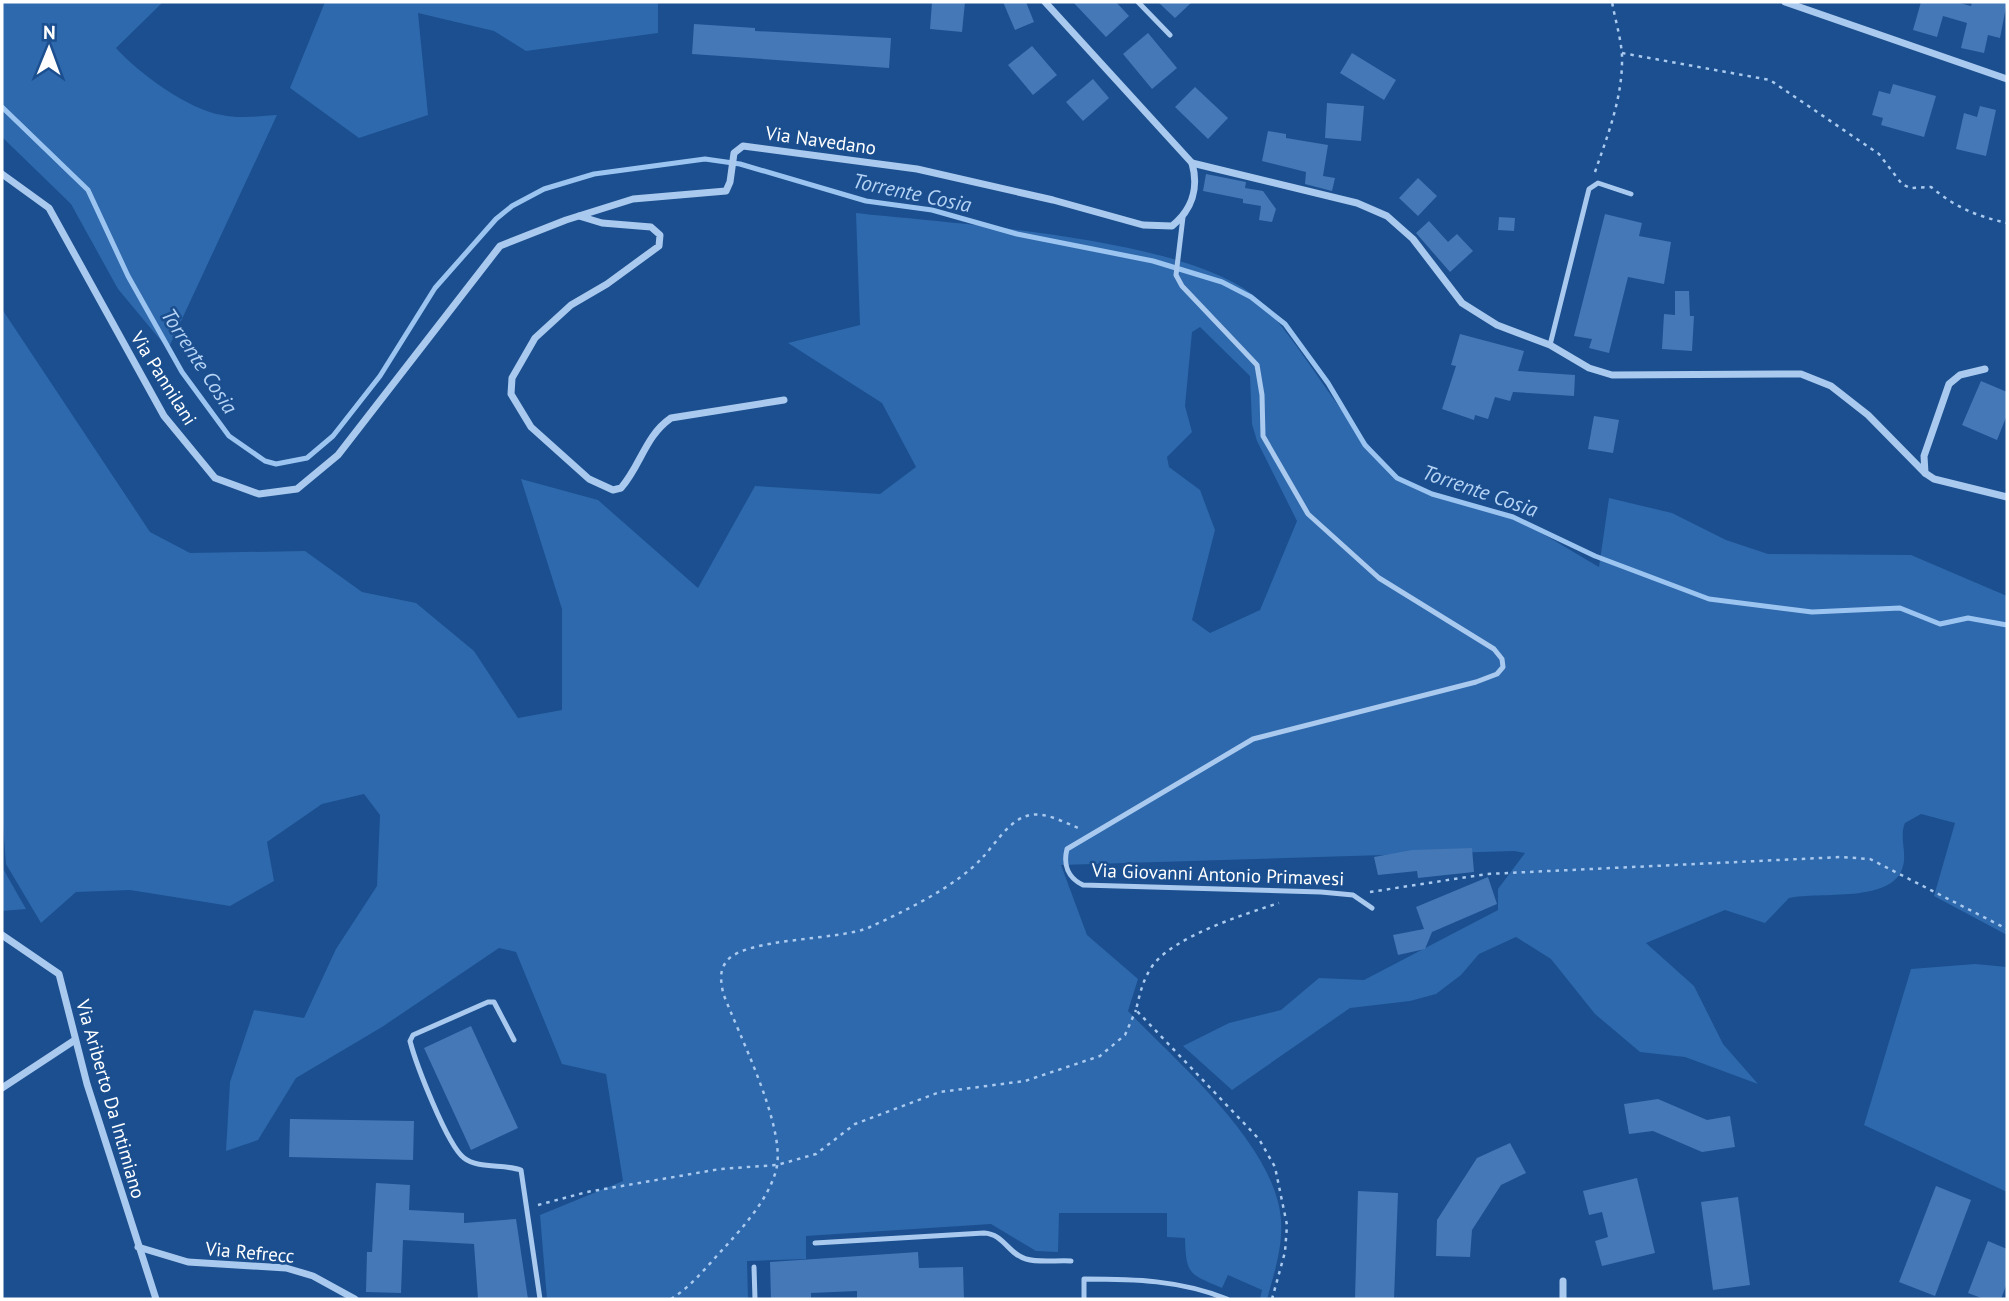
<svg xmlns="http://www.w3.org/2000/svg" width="2009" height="1301" font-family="'PT Sans',sans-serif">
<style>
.green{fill:#2e69ad;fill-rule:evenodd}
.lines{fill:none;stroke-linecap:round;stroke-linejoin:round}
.stream{stroke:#9cc4f0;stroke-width:5}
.building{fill:#4478b7}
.path{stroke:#a9c9ee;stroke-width:2.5;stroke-dasharray:3.5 5;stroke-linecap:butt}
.service{stroke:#a9c9ee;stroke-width:5}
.minor{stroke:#a9c9ee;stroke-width:7}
.labels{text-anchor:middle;stroke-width:5;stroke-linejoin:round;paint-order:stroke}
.street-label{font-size:19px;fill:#fff;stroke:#1b4f8f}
.water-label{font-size:21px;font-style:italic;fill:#b5d3f5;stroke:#1b4f8f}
</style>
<rect width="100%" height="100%" fill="#1b4f8f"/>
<g class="green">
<path d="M2,2h161l-47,46c22,25 73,62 106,67 18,4 37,1 55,0l-109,234 -50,-60 -47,-85 -69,-67z"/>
<polygon points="325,2 658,2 658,33 526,51 494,31 418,13 428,115 359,138 290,88"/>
<path d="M856,213c95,11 346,24 408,92 39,44 67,96 105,140 12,15 25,31 41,41 28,17 65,19 96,30 27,10 67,36 93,51l10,-69 63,15 54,27 42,14 143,1 96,41v339l-73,-39 21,-73 -34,-9 -16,9c-6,14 2,29 -2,43 -9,38 -84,25 -114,32l-24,25 -40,-13 -79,33 48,43 29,58 35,40 -73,-27 -45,-5 -45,-38 -44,-55 -35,-22 -37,17 -18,21 -25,19 -26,7 -60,7 -118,82 -49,-44 46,-23 52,-13 38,-32 45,2 134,-70v-21l27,-36 -11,-2 -453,14 26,70 51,44 -10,32c50,52 148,135 153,209 2,27 -7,54 -14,79h-7l2,-9 -34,-15 -6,13c-33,-14 -36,-13 -37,-50l-18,-1v-24h-108l-1,39 -22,-1 -45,-27 -185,12v23l-59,2 1,38h-201l-7,-84 83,-34 -17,-107 -44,-10 -46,-112 -17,-4 -117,79 -86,51 -38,62 -32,11 4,-69 24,-72 50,8 32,-69 41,-63 3,-71 -16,-21 -42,10 -55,38 7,39 -44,25 -100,-16 -54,2 -35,31 -35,-59 -4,-52v-503l148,223 40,21 115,-2 57,41 54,11 58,48 44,67 44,-8v-101l-41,-130 77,21 100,88 57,-102 125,8 36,-27 -34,-64 -94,-60 72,-18zM1200,327l50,49 2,48 5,17 40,80 -37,89 -50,23 -18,-13 23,-90 -15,-40 -31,-23 -2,-10 25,-25 -7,-26 7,-74z"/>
<polygon points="2,867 26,909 2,911"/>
<polygon points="1975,964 2007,967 2007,1192 1864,1125 1911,969"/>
</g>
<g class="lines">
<polyline class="stream" points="2,107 88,190 128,276 182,372 229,436 265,461 276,464 307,458 333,436 380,376 435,288 496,219 512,206 544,189 594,174 705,159 740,164 866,201 932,210 1017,234 1153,261 1222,282 1251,297 1285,324 1328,383 1365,445 1397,478 1432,494 1513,517 1595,556 1709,599 1812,612 1900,608 1940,624 1968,618 2007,625"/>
</g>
<g class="building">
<polygon points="932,2 965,2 962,32 930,29"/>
<polygon points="1003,2 1026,2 1034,22 1015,30"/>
<polygon points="1073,2 1116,2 1129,16 1106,37"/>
<polygon points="1158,2 1192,2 1175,18"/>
<polygon points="1921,2 1956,2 1971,6 1972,2 2007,2 2000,38 1988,35 1984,53 1961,48 1967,23 1943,16 1937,37 1913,30"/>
<polygon points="694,24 755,28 755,31 891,38 889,68 692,54"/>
<polygon points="1148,33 1177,68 1152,89 1123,54"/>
<polygon points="1032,46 1057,75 1033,95 1008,65"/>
<polygon points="1352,53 1396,80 1384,100 1340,73"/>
<polygon points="1093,79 1109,98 1083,121 1066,102"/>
<polygon points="1893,84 1936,96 1924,137 1881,125 1883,118 1872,115 1879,91 1890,94"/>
<polygon points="1195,87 1228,118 1208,139 1175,107"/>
<polygon points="1327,103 1364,106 1361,141 1325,138"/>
<polygon points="1980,106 1996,110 1986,156 1956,149 1964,113 1977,117"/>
<polygon points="1268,131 1286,134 1286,138 1328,145 1323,176 1335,178 1332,191 1305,184 1306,172 1262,161"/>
<polygon points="1206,174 1246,182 1245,188 1263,191 1276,209 1272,222 1259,220 1261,206 1243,203 1243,199 1203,191"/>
<polygon points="1418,178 1437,196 1418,216 1399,198"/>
<polygon points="1605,214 1642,223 1639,236 1671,242 1664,284 1628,277 1609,353 1589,348 1592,339 1574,336"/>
<polygon points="1499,217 1515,218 1514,231 1498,230"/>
<polygon points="1429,221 1448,242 1457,234 1473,251 1450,272 1416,233"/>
<polygon points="1675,291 1689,291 1690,316 1694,316 1692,351 1662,349 1664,314 1675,315"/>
<polygon points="1460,334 1524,351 1518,371 1575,375 1574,396 1513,392 1510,401 1495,397 1488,419 1475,415 1474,420 1442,409 1456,366 1451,365"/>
<polygon points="1981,381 2007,392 2007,415 1997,440 1962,425"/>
<polygon points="1594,416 1619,420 1613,453 1588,449"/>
<polygon points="1472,848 1474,872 1418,878 1417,871 1378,875 1374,857 1412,850"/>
<polygon points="1488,877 1497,904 1432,932 1425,949 1398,955 1393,935 1424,929 1416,907"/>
<polygon points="471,1026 518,1128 471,1150 424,1048"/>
<polygon points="1658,1099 1707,1120 1730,1116 1735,1147 1702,1152 1653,1131 1629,1134 1624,1104"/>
<polygon points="290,1119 414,1121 413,1160 289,1157"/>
<polygon points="1510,1143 1526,1173 1501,1185 1472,1230 1470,1257 1436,1256 1437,1220 1477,1158"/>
<polygon points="1637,1178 1655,1253 1602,1266 1595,1241 1608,1237 1602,1212 1589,1215 1583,1191"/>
<polygon points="376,1183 410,1185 409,1210 464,1213 464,1223 516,1219 528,1299 478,1299 474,1244 403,1240 401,1293 366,1292 367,1252 372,1252"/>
<polygon points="1936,1186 1971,1200 1935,1296 1899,1282"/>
<polygon points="1358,1191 1398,1193 1394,1299 1355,1299"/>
<polygon points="1738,1197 1750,1285 1713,1290 1701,1202"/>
<polygon points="1988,1241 2007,1249 2007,1283 2001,1299 1984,1299 1968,1293"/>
<polygon points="918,1252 919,1268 963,1267 964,1299 857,1299 857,1291 811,1293 811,1299 771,1299 770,1262"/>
</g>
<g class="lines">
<g class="path">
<path d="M1622,53l148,27 109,74 23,30 8,4 21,-1c24,20 45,29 76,36"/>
<path d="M1595,172c13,-38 28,-75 27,-116 -1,-18 -7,-37 -10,-54"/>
<polyline points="1370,892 1487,874 1841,857 1870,859 2007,929"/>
<polyline points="538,1205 587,1192 720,1169 777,1165 816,1154 855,1124 940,1092 1025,1081 1100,1056 1125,1035 1136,1010"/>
<path d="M671,1299c21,-13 37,-34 54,-52 20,-22 46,-51 52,-81 7,-43 -38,-131 -54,-173 -2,-12 -4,-21 3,-31 17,-25 114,-21 144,-35 35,-16 87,-41 113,-70 13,-14 27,-38 47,-42 17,-3 35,8 51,14"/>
<path d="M1272,1299l13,-47 2,-27 -12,-58 -16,-28 -123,-129c4,-17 7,-31 17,-45 22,-29 92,-51 126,-62"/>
</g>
<g class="service">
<polyline points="1138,2 1170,35"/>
<path d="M1183,217l-7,58 6,11 75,79 5,30 1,41 45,78 71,64 115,71 8,10 1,8 -6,7 -21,8 -223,57 -186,110c-4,16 1,29 16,36l238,7 32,3 19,13"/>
<polyline points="1550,345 1589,189 1598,183 1631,194"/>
<path d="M514,1040l-20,-38h-6l-75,33 -3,6c6,23 37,104 54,117 14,11 40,6 57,12l19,129"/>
<path d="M815,1243l169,-10c20,1 24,21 42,26 13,4 31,1 45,2"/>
<polyline points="754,1267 755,1299"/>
<path d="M1084,1299v-20c50,0 96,1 143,20"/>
</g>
<g class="minor">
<polyline points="1785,2 2007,79"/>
<polyline points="1192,163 1357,203 1387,216 1413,239 1462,303 1497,325 1550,345 1589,368 1612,375 1801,374 1831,386 1868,415 1925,473"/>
<path d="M2,174l47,34 115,208 51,62 44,16 38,-5 41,-34 162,-209 66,-26 67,-21 93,-8 4,-9 4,-29 9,-7 174,23 136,31 90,25 29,1c20,-16 27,-38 20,-63l-147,-161"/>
<path d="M579,216l23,7 49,4 9,8 -1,11 -52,38 -36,21 -36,33 -23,40 -1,16 20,33 58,52 24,11 8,-2c20,-23 24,-52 50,-70l113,-18"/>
<polyline points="1985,369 1960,375 1949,384 1924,456 1925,473 1934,479 2007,497"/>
<polyline points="2,935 59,974 87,1084 156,1299"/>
<polyline points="2,1088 75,1040"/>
<polyline points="138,1247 188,1262 286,1268 313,1276 355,1299"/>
<polyline points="1563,1299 1563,1281"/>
</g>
</g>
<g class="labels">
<g class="street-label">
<text transform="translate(821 140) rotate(8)" y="7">Via Navedano</text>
<text transform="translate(164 378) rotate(58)" y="7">Via Pannilani</text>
<text transform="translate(1218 874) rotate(2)" y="7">Via Giovanni Antonio Primavesi</text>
<text transform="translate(111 1099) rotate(74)" y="7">Via Ariberto Da Intimiano</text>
<text transform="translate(250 1252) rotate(5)" y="7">Via Refrecc</text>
</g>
<g class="water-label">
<text transform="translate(912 193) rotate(12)" y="7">Torrente Cosia</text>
<text transform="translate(199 361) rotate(57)" y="7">Torrente Cosia</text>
<text transform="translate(1480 491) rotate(19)" y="7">Torrente Cosia</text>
</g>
</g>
<rect width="2009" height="1301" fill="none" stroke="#ffffff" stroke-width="7"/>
<g transform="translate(49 49) rotate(1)" stroke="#1b4f8f" stroke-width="5" paint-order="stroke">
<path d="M0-5L12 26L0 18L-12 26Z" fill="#ffffff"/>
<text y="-10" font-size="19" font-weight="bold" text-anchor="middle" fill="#ffffff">N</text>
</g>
</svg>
